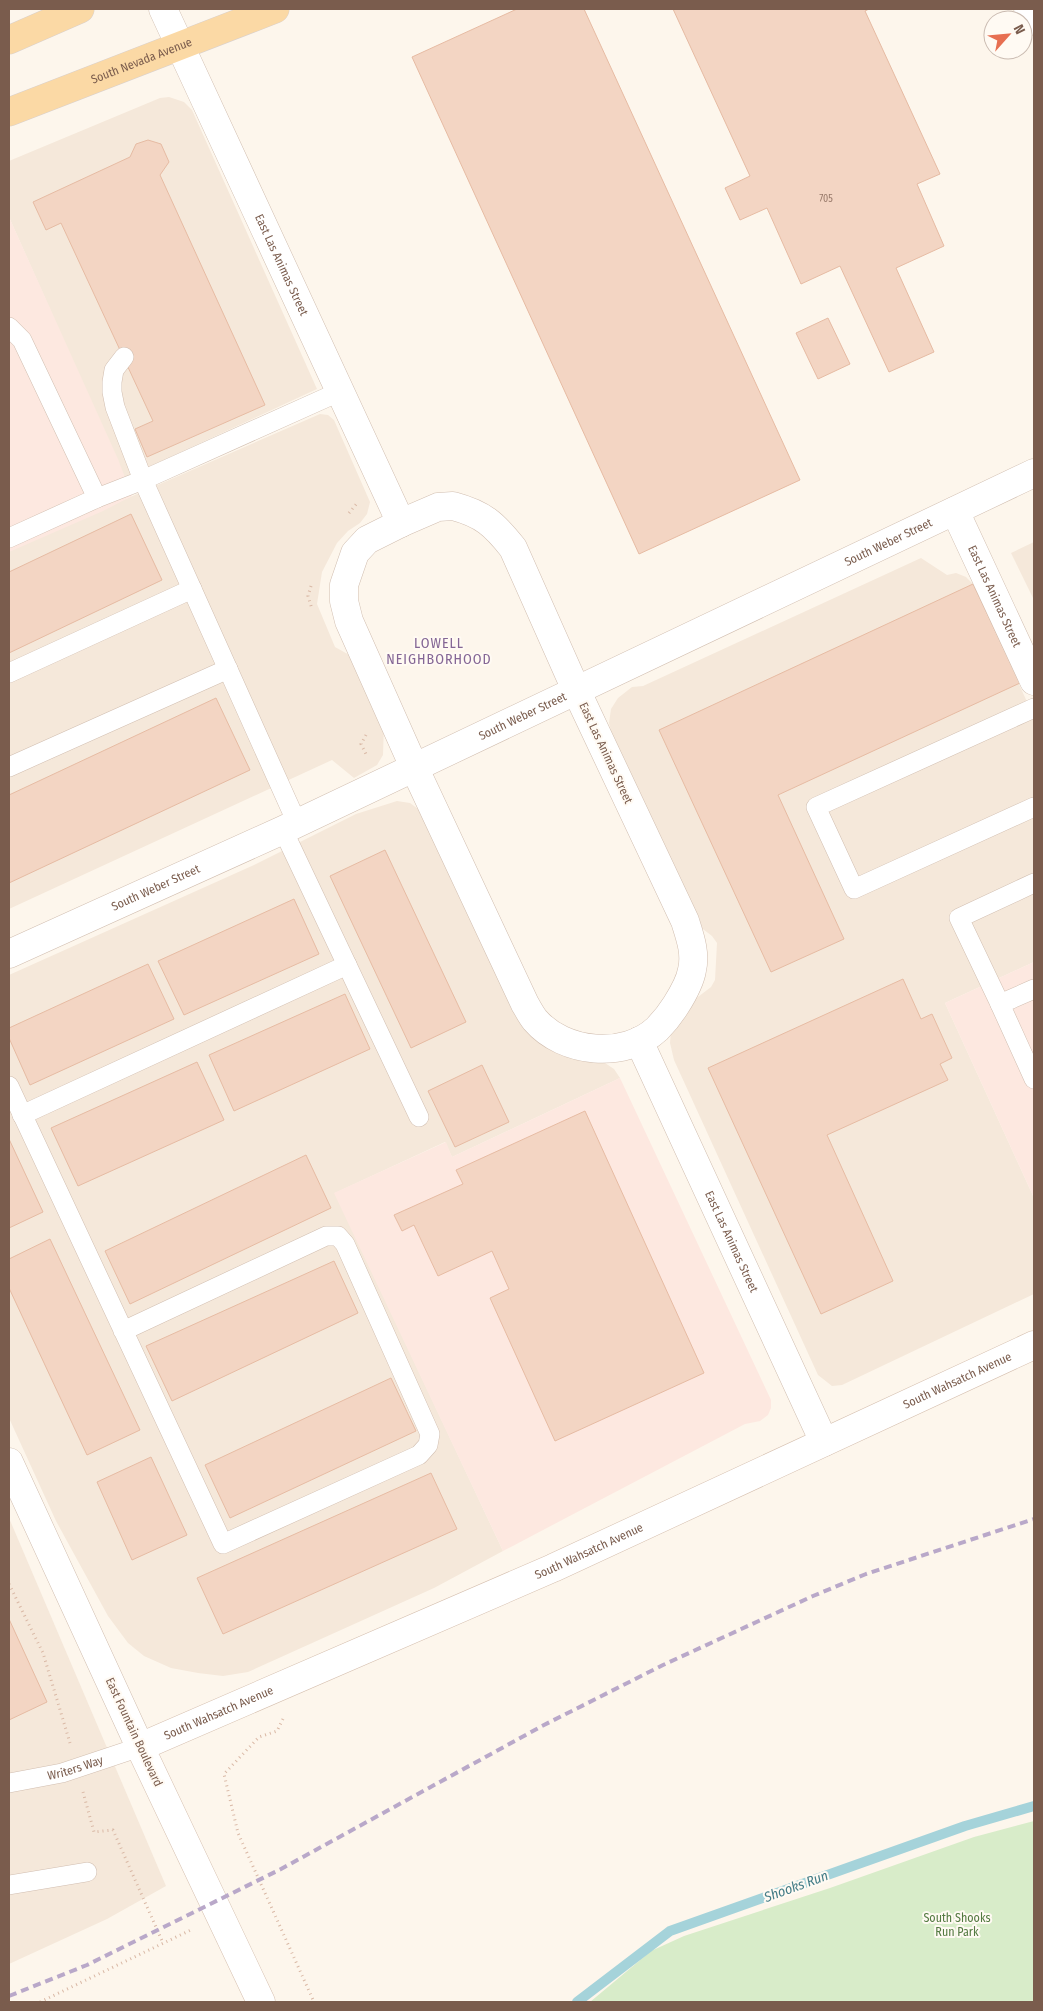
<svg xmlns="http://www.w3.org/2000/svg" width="1043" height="2011" font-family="'Fira Sans Condensed',sans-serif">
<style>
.residential{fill:#f5e8da}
.commercial{fill:#fde8e0}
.green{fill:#d8ecc9}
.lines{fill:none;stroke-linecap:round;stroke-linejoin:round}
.stream{stroke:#a5d3da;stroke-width:10}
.building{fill:#f3d5c3;stroke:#e6bba3}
.service-casing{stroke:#d1beb0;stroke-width:20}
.minor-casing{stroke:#d1beb0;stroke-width:29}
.tertiary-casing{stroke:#d1beb0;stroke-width:29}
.secondary-casing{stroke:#d6c0b0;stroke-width:29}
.primary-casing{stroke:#dad1cd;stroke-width:29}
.path{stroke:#d9b8a5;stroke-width:3;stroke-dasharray:1 4;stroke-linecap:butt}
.service{stroke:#fff;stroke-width:19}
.minor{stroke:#fff;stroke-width:28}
.tertiary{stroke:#fff;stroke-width:28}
.secondary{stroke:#fff;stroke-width:28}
.primary{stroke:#fbd9a5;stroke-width:28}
.rail{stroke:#b9a8c9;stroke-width:4;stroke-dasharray:8 5;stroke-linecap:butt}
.labels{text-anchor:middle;stroke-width:4;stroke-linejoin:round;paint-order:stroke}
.number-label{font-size:10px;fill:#987a6a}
.street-label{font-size:12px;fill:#7a5c4d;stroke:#fffaf3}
.park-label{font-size:12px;fill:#537a41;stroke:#fffaf3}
.neighbourhood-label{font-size:14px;letter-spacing:1px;fill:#846695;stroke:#fffaf3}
.water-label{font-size:14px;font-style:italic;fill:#437c86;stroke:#fffaf3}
</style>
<rect width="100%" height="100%" fill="#fdf6ec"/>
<g class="residential">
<polygon points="169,97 184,102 192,110 317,389 125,478 9,217 9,161 160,98"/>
<polygon points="320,414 328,415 334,420 370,502 367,514 360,523 348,531 337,543 322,572 317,604 335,647 353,657 384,724 383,755 377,765 354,778 332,760 9,909 9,550"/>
<polygon points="1034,542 1034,600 1011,553"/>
<polygon points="921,558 947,575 956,573 966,577 973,584 1034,717 1034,962 945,1003 1034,1198 1034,1294 842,1385 832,1386 818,1375 674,1060 670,1043 671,1031 690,1003 711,987 715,980 717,943 712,936 695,923 614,742 609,723 611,709 618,698 632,687 643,686"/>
<polygon points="397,801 410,803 425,814 513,1004 594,1058 605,1063 614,1069 620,1078 452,1157 445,1142 335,1193 503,1551 434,1588 248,1672 223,1676 198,1673 171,1668 144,1656 128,1643 108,1616 56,1521 9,1418 9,975 254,865 356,814"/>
<polygon points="9,1518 166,1886 107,1919 9,1964"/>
</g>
<g class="commercial">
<polygon points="9,217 118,459 132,496 103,511 9,552"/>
<polygon points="1034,962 1034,1198 945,1003"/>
<polygon points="620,1078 771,1400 771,1408 768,1415 760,1421 745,1424 503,1551 334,1193 446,1142 452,1157"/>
</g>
<polygon class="green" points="1034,1821 1034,2002 590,2002 651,1951 684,1936 830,1888 974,1837"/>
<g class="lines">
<polyline class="stream" points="577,2002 670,1931 965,1826 1034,1806"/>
</g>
<g class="building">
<polygon points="517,9 584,9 800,480 639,554 412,57"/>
<polygon points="673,9 869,9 865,11 940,174 917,184 944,246 896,268 934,352 889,372 840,266 801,284 767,208 740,220 725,188 750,176"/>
<polygon points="148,140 161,144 169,162 160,175 265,405 147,457 135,429 153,421 61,223 46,230 33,202 130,157 136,144"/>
<polygon points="828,318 850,364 818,379 796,333"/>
<polygon points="131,514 162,580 9,653 9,572"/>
<polygon points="973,584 1020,683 778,795 844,939 771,972 659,730"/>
<polygon points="216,698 250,770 9,883 9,795"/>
<polygon points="385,850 466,1022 411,1048 330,876"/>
<polygon points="294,899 319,954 184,1015 158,961"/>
<polygon points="148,964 174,1019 30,1085 9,1038 9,1028"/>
<polygon points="903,979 921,1019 932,1014 952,1058 940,1064 948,1080 827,1135 893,1281 821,1314 708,1068"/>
<polygon points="345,994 370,1049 234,1111 209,1055"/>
<polygon points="197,1062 224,1120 78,1186 51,1128"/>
<polygon points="482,1065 509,1122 455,1147 428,1091"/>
<polygon points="585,1111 704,1373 555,1441 490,1298 509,1289 492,1251 438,1276 414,1225 402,1231 394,1215 463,1184 456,1170"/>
<polygon points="9,1139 43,1212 9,1228"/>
<polygon points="306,1155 331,1208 130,1304 105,1251"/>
<polygon points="50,1239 140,1430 87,1455 9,1288 9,1259"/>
<polygon points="334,1261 358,1313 172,1401 146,1346"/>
<polygon points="391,1378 416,1431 230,1518 205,1465"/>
<polygon points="151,1457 187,1535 132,1560 97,1482"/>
<polygon points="431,1473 457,1529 223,1634 197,1578"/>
<polygon points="9,1619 47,1702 9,1720"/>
</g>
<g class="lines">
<g class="service-casing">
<g id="service">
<polyline points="9,327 22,340 97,498 9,538"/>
<polyline points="124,357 114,370 112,382 112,392 115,407 143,480 297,823"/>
<polyline points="97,498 143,480 341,391"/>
<polyline points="9,673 192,589"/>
<polyline points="1034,708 816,807 854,889 1034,807"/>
<polyline points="9,767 228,669"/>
<polyline points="283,830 419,1117"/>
<polyline points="1034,989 1000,1004 1034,1079"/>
<polyline points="1000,1004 959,918 1034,883"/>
<polyline points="9,1086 223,1544 419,1455 428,1445 430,1434 345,1244 338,1236 326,1236 123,1331"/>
<polyline points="22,1115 347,965"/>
<path id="s1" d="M9,1783l53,-10 78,-26"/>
<polyline points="9,1885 87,1872"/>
</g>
</g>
<g class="minor-casing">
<g id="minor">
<path id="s2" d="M163,9l238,514"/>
<path d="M453,506c30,8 41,18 60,42l64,144 108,229c5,16 11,32 7,49 -2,12 -9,24 -16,35 -5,8 -12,17 -19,24 -32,30 -93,25 -122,-9 -4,-5 -7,-11 -10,-16l-111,-237 -65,-146 -5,-20v-16l11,-32 12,-13 34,-17 37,-16z"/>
<path id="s3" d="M955,511l79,170"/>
<path id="s4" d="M9,954l274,-124 751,-357"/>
<path id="s5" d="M639,1041l185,401"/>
<polyline points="9,1462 140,1747"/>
</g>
</g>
<g class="tertiary-casing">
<polyline id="tertiary" points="1028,9 1034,21"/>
</g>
<g class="secondary-casing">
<g id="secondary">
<path id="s6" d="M261,2002l-121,-255 413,-179 481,-223"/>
</g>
</g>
<g class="primary-casing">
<g id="primary">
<polyline points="9,40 80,9"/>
<path id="s7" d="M9,112l266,-103"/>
</g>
</g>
<g class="path">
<polyline points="349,513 358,502"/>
<polyline points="311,586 308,596 312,609"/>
<polyline points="366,735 361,744 367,756"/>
<polyline points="9,1584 43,1653 70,1743"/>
<polyline points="283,1719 277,1731 259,1737 224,1774 238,1833 314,2002"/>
<polyline points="83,1792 94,1832 113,1830 163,1943"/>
<polyline points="40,2002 193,1929"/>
</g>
<use href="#service" class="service"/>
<use href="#minor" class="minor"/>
<use href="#tertiary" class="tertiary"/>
<use href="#secondary" class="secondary"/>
<use href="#primary" class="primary"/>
<polyline class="rail" points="9,1996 87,1965 281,1869 542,1726 663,1665 813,1596 866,1574 1034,1519"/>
</g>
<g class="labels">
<g class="number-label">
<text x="826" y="202">705</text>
</g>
<g class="street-label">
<text dy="4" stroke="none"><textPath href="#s7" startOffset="142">South Nevada Avenue</textPath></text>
<text dy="4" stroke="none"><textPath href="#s2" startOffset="282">East Las Animas Street</textPath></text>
<text dy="4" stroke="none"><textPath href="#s4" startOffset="971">South Weber Street</textPath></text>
<text dy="4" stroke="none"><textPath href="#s3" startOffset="94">East Las Animas Street</textPath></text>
<text dy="4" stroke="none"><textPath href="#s4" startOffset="566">South Weber Street</textPath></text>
<text transform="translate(606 753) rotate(65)" y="4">East Las Animas Street</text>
<text dy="4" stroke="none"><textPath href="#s4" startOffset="161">South Weber Street</textPath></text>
<text dy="4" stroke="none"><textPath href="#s5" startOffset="221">East Las Animas Street</textPath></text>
<text dy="4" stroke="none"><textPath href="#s6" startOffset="1178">South Wahsatch Avenue</textPath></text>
<text dy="4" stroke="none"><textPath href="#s6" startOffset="772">South Wahsatch Avenue</textPath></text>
<text dy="4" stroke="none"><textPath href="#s6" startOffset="368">South Wahsatch Avenue</textPath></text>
<text transform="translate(134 1732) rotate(65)" y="4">East Fountain Boulevard</text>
<text dy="4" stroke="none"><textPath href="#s1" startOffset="68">Writers Way</textPath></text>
</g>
<g class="park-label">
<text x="957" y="1922">South Shooks<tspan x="957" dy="14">Run Park</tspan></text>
</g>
<g class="neighbourhood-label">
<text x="439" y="648">LOWELL<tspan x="439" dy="16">NEIGHBORHOOD</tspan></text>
</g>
<g class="water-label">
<text transform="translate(796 1886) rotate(-20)" y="5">Shooks Run</text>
</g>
</g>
<rect width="1043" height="2011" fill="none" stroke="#7a5c4d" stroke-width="20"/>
<g transform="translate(1008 35) rotate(63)"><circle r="24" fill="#fffaf3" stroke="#cabbb1"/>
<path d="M0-4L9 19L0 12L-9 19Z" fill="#e76f51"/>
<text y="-8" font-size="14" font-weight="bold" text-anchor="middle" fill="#7a5c4d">N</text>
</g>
</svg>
